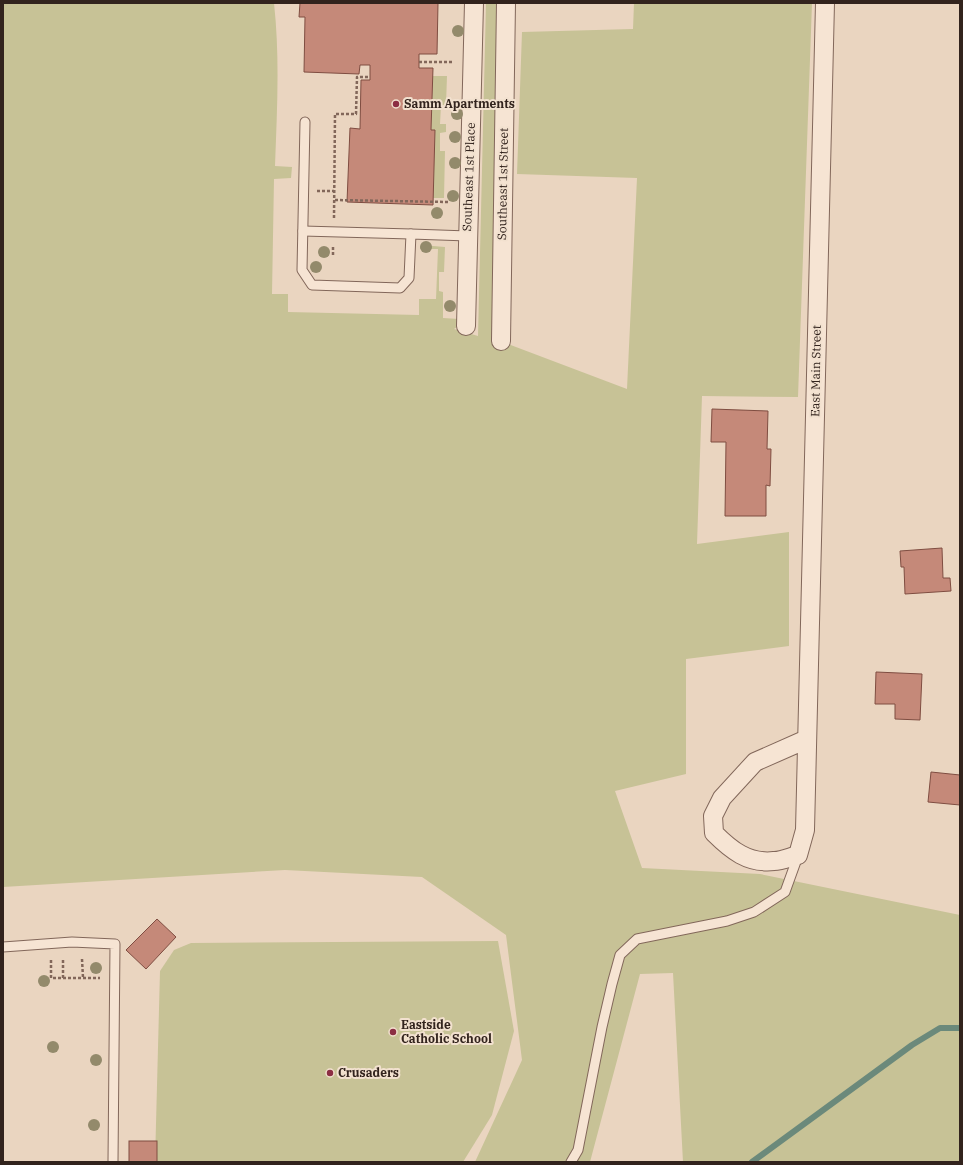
<svg xmlns="http://www.w3.org/2000/svg" width="963" height="1165" font-family="'IBM Plex Serif',serif">
<style>
.green{fill:#c7c296}
.lines{fill:none;stroke-linecap:round;stroke-linejoin:round}
.stream{stroke:#6b897b;stroke-width:6}
.building{fill:#c58979;stroke:#7f4d41}
.service-casing{stroke:#82675a;stroke-width:11}
.minor-casing{stroke:#82675a;stroke-width:20}
.path{stroke:#82675a;stroke-width:2.5;stroke-dasharray:3 2;stroke-linecap:butt}
.service{stroke:#f6e4d3;stroke-width:9}
.minor{stroke:#f6e4d3;stroke-width:18}
.tree{fill:#938a6b}
.poi-dot{fill:#8c2e43;stroke:#f2e1cf;stroke-width:1.5}
.labels{text-anchor:middle;stroke-width:4;stroke-linejoin:round;paint-order:stroke}
.poi-label{font-size:12px;font-weight:bold;fill:#32231d;stroke:#f2e1cf;text-anchor:start}
.street-label{font-size:12px;fill:#32231d;stroke:#f2e1cf}
</style>
<rect width="100%" height="100%" fill="#ead5c0"/>
<g class="green">
<path d="M3,3h271c6,54 3,109 1,163l17,1 -1,11 -17,1 -2,115h16v18l131,3v-16h17l2,-50h-18l1,-4 24,2 -1,25h-5v19l4,1v26l16,1 1,6 -6,4 24,7 8,-333h12l-3,336 132,50 10,-211 -120,-4 5,-142 111,-3 1,-26h178l-14,394 -96,-1 -5,148 92,-12v114l-103,13v115l-71,17 27,77 118,6 200,41v247h-277l-10,-189 -33,1 -50,188h-115l47,-102 -16,-125 -84,-58 -137,-7 -282,17z"/>
<polygon points="433,76 447,76 446,105 441,105 440,124 446,124 446,132 440,133 440,151 445,151 444,198 433,198 435,130 431,130"/>
<polygon points="498,941 514,1031 492,1115 463,1162 155,1162 160,971 174,950 191,943"/>
</g>
<g class="lines">
<polyline class="stream" points="752,1162 912,1045 940,1028 960,1028"/>
</g>
<g class="building">
<polygon points="300,3 438,3 437,54 419,54 419,68 433,68 431,130 435,130 433,205 347,202 350,128 360,129 361,80 370,80 370,65 360,65 359,74 304,72 305,17 299,17"/>
<polygon points="712,409 768,411 767,449 771,449 770,486 766,485 766,516 725,516 726,442 711,442"/>
<polygon points="942,548 943,578 950,578 951,591 905,594 904,567 901,567 900,551"/>
<polygon points="876,672 922,674 920,720 895,719 895,704 875,704"/>
<polygon points="931,772 960,775 960,805 928,802"/>
<polygon points="157,919 176,937 146,969 126,950"/>
<rect x="129" y="1141" width="28" height="21"/>
</g>
<g class="lines">
<g class="service-casing">
<g id="service">
<polyline points="305,122 302,270 312,285 400,288 409,278 411,234 468,236"/>
<polyline points="303,231 411,234"/>
<polyline points="3,947 72,942 115,944 113,1162"/>
<polyline points="571,1162 578,1150 602,1027 612,984 620,955 637,939 727,921 754,912 785,892 798,856"/>
</g>
</g>
<g class="minor-casing">
<g id="minor">
<polyline points="466,326 474,3"/>
<polyline points="501,341 506,3"/>
<path d="M807,739l-52,23 -33,36 -9,18 1,17c17,17 34,31 60,28 8,0 16,-4 24,-6l7,-25 20,-827"/>
</g>
</g>
<g class="path">
<polyline points="419,62 453,62"/>
<polyline points="317,191 334,191"/>
<polyline points="335,200 449,202"/>
<polyline points="334,218 335,114 356,114 357,77 370,77"/>
<polyline points="333,255 333,245"/>
<polyline points="82,959 83,978"/>
<polyline points="51,960 51,978 100,978"/>
<polyline points="63,960 63,978"/>
</g>
<use href="#service" class="service"/>
<use href="#minor" class="minor"/>
</g>
<g class="tree">
<circle cx="458" cy="31" r="6"/>
<circle cx="457" cy="114" r="6"/>
<circle cx="455" cy="137" r="6"/>
<circle cx="455" cy="163" r="6"/>
<circle cx="453" cy="196" r="6"/>
<circle cx="437" cy="213" r="6"/>
<circle cx="426" cy="247" r="6"/>
<circle cx="324" cy="252" r="6"/>
<circle cx="316" cy="267" r="6"/>
<circle cx="450" cy="306" r="6"/>
<circle cx="96" cy="968" r="6"/>
<circle cx="44" cy="981" r="6"/>
<circle cx="53" cy="1047" r="6"/>
<circle cx="96" cy="1060" r="6"/>
<circle cx="94" cy="1125" r="6"/>
</g>
<g class="poi-dot">
<circle cx="396" cy="104" r="4"/>
<circle cx="393" cy="1032" r="4"/>
<circle cx="330" cy="1073" r="4"/>
</g>
<g class="labels">
<g class="poi-label">
<text x="404" y="108">Samm Apartments</text>
<text x="401" y="1029">Eastside<tspan x="401" dy="14">Catholic School</tspan></text>
<text x="338" y="1077">Crusaders</text>
</g>
<g class="street-label">
<text transform="translate(469 177) rotate(-88)" y="4">Southeast 1st Place</text>
<text transform="translate(503 184) rotate(-89)" y="4">Southeast 1st Street</text>
<text transform="translate(816 371) rotate(-89)" y="4">East Main Street</text>
</g>
</g>
<rect width="963" height="1165" fill="none" stroke="#32231d" stroke-width="8"/>
</svg>
